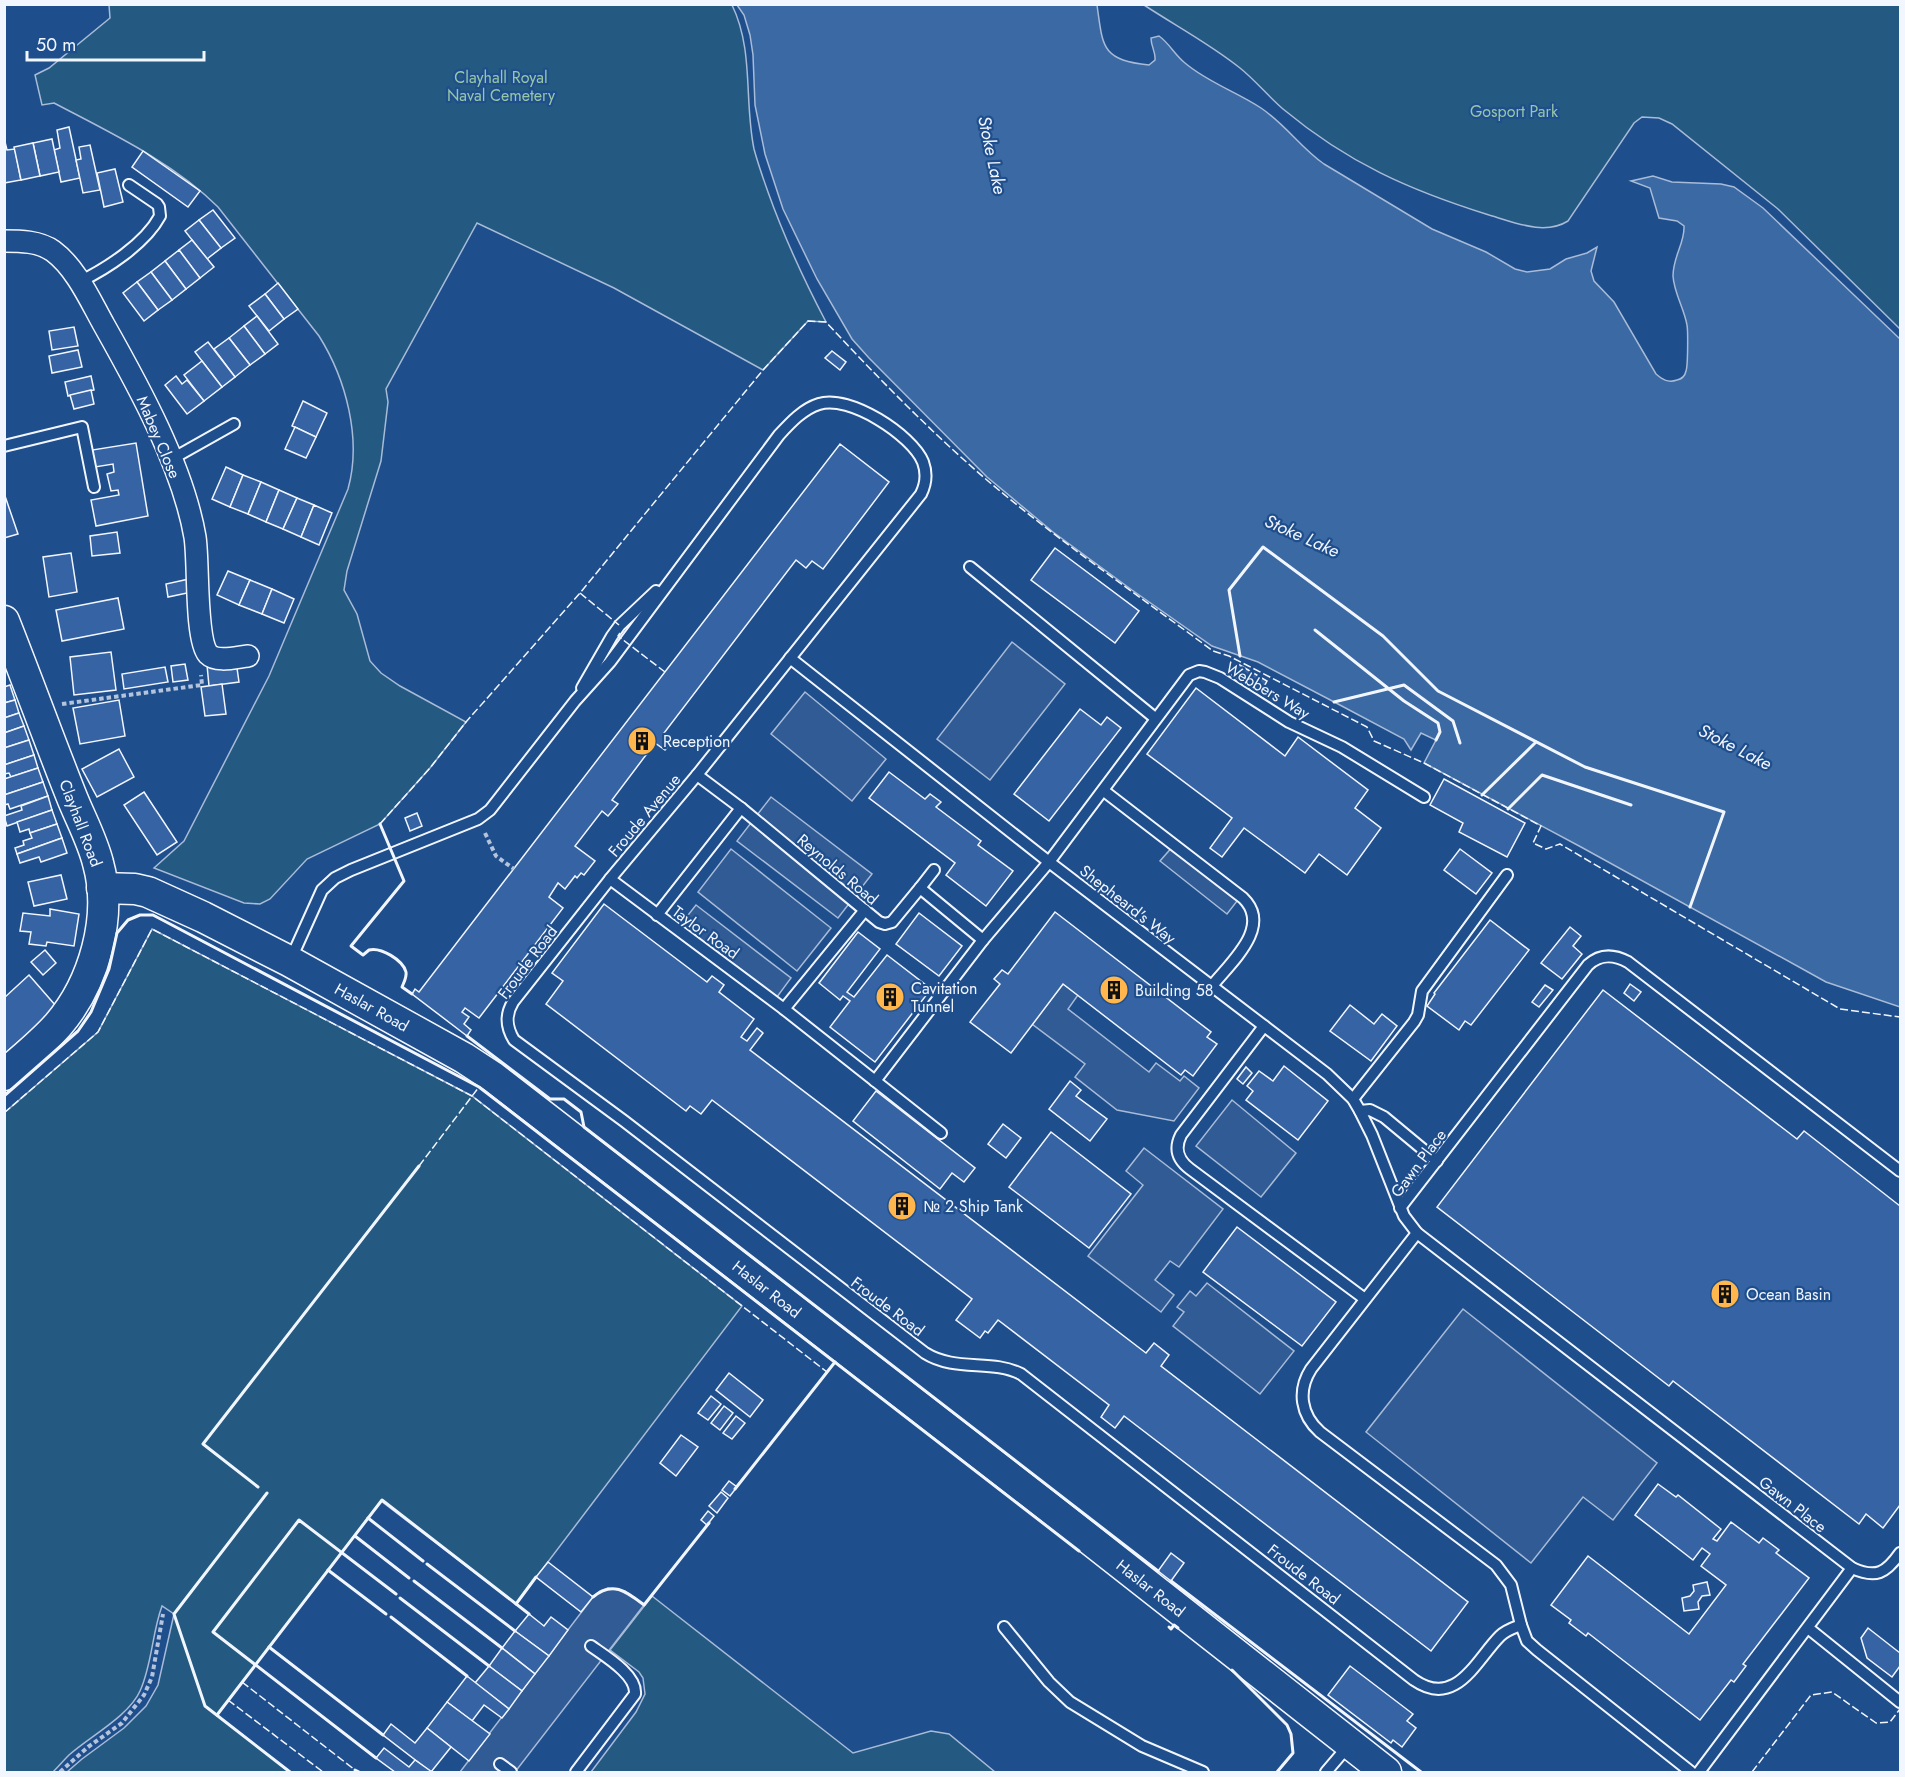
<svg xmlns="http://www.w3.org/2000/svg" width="1905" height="1777" font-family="Jost,sans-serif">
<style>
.green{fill:#245a82;stroke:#a8bbd7;stroke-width:1.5}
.parking{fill:#305b95;stroke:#a8bbd7;stroke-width:1.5}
.water{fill:#3b69a3;stroke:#a8bbd7;stroke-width:1.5}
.building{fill:#3563a3;stroke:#f2f6ff;stroke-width:1.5}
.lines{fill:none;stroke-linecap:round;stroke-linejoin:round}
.lane-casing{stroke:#f2f6ff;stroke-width:14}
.street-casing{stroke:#f2f6ff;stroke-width:24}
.secondary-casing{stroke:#f2f6ff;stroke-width:33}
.path{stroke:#b3c4dc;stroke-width:4;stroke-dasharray:4.5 3;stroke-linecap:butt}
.lane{stroke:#1f4e8c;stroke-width:10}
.street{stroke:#1f4e8c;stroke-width:21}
.secondary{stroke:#1f4e8c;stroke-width:30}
.fence{stroke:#f2f6ff;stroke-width:1.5;stroke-dasharray:8 3;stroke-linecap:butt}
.wall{stroke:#f2f6ff;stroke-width:3}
.labels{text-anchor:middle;stroke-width:4.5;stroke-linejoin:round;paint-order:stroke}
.park-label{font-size:16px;fill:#97c8a6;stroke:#1f4e8c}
.street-label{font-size:16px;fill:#f2f6ff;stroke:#1f4e8c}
.poi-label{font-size:16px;fill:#f2f6ff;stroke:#1f4e8c;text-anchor:start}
.water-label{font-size:18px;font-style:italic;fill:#f2f6ff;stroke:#1f4e8c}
</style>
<rect width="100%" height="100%" fill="#1f4e8c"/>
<g class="green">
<path d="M109,5h623c22,45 12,96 22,144 4,15 9,29 14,43 16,45 36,88 58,130l-18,-1 -45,49 -149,-82 -137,-65 -91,166 2,13 -7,59 -34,110 -3,19 13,24 13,47 11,12 19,13 66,36 -36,46 -50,56 -73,35 -37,40 -10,5 -16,-1 -90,-35 30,-27 85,-165 79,-187c14,-50 -2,-110 -29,-153l-101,-129c-45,-45 -109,-75 -164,-104l-12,2 -7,-30 14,-7 61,-50z"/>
<path d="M1144,5h756v324l-122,-120 -106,-85 -13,-6 -17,-1 -8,6 -66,98c-24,15 -54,1 -79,-6 -80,-25 -141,-52 -206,-106 -15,-13 -28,-29 -43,-41 -30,-24 -64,-42 -96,-63z"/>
<path d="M152,929l320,167 270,210 -226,298 -135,-103 -164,214 73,57h-223l15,-13 42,-31 22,-22 12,-21 16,-71 -12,-8c-10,27 -10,59 -22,85 -11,25 -51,46 -71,64 -6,6 -11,12 -16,17h-48l-1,-659 94,-81z"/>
<polygon points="652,1596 853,1753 931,1731 949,1734 995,1772 591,1772 636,1712 645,1694 643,1678 639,1672 610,1650"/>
</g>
<g class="parking">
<polygon points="1012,642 1065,684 990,780 937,739"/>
<polygon points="805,692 886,759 852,801 771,734"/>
<polygon points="771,797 872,874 838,918 737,841"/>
<polygon points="1174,845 1241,896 1227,914 1160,861"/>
<polygon points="731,849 831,928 797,971 698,892"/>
<polygon points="696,905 791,978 774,1001 677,929"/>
<polygon points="1063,984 1078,995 1068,1009 1149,1072 1156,1063 1180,1081 1184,1076 1199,1088 1174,1121 1117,1110 1075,1077 1085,1064 1032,1024"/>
<polygon points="1232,1100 1296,1153 1261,1197 1196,1146"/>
<polygon points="1144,1148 1223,1209 1179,1267 1170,1261 1155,1280 1174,1295 1161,1312 1088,1256 1143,1185 1126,1171"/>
<polygon points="1207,1283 1294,1351 1260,1394 1173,1326 1184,1312 1177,1307 1190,1291 1196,1296"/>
<polygon points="1463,1309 1657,1463 1613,1520 1583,1497 1531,1563 1366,1432"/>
<polygon points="608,1588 625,1591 644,1605 515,1772 460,1772 593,1597 600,1591"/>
</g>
<path class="water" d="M737,5h360c6,42 4,55 52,60l6,-5c1,-8 -4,-13 -4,-22l8,-2c10,7 16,19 26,27 22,19 52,29 76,45 24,16 40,40 63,56l108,65 54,23 29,17 12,3 23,-3 16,-10 21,-6 10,-6 -6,24 3,10 20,21 42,72c7,6 12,9 21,6 5,-1 8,-4 9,-9 2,-5 2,-41 1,-46 -3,-17 -13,-32 -14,-49 0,-20 12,-33 11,-50l-7,-5 -18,-3 -9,-30 -19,-7 22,-5 19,6 49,2 13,3 29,21 137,131v668l-74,-25 -18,-10 -227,-125 -157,-84 12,-23 -15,-7 -10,17 -7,-11 -66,-35 -80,-42 -46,-16 -80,-56 -79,-58 -66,-55 -118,-119 -17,-19 -35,-60 -34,-70 -18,-55 -10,-49 -2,-50 -3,-20 -6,-20z"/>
<g class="building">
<polygon points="69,127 80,178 61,182 54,150 60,148 57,130"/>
<polygon points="4,138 7,150 15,149 21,180 4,183"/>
<polygon points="52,139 59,172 40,176 33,143"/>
<polygon points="33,143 40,176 21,180 14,147"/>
<polygon points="90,145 100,190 83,193 76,160 81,159 79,147"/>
<polygon points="143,151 200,191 188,207 132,167"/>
<polygon points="115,169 123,202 104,207 97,173"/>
<polygon points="213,210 235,238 221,248 199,220"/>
<polygon points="199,220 221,248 207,259 185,231"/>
<polygon points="192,240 214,267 200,278 179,250"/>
<polygon points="179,250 200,278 186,289 165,261"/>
<polygon points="165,261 186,289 172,300 151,272"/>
<polygon points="151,272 172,300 158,310 137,282"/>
<polygon points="137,282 158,310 144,321 123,293"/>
<polygon points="278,283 298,309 284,319 265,294"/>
<polygon points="265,294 284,319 269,331 249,306"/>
<polygon points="257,316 278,344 265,354 244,326"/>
<polygon points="244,326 265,354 250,365 229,338"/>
<polygon points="74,327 78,346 52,350 49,331"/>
<polygon points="229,338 250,365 235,377 214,349"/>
<polygon points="208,342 235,377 222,387 195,352"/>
<polygon points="78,350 82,367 52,373 49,356"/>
<polygon points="832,351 846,362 840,370 825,358"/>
<polygon points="202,361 222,387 204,401 184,375"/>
<polygon points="91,376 94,390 68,396 65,382"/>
<polygon points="176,376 182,384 187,380 204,401 187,414 165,385"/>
<polygon points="91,390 94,404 74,409 70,395"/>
<polygon points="303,401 327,413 316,437 292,426"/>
<polygon points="295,427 316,437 306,458 285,449"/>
<polygon points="136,443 148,516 96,526 91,500 119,495 118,490 111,491 107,474 114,472 113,464 95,467 92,450"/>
<polygon points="840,444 889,482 823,569 812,561 806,568 796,560 664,733 673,740 665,750 655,743 612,800 618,804 608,816 602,811 575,846 595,861 584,875 581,873 577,878 575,876 565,889 558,883 549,897 563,908 479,1018 465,1008 462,1012 469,1017 464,1024 471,1030 467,1036 412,994 415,989 419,992"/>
<polygon points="226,467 243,475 230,507 212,499"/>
<polygon points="243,475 261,482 248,514 230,507"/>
<polygon points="261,482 279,490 266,522 248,514"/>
<polygon points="279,490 297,498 283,529 266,522"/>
<polygon points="4,493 18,534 4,538"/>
<polygon points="297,498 314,505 301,537 283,529"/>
<polygon points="314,505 332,513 319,545 301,537"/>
<polygon points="117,532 120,553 92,556 90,536"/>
<polygon points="1055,548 1139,611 1115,643 1031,580"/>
<polygon points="71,553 77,592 49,597 43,557"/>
<polygon points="228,571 250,580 239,605 217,595"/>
<polygon points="189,579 192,592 168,597 166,584"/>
<polygon points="250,580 272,589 262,614 239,605"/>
<polygon points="272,589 294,599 284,623 262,614"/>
<polygon points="118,598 124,629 62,641 56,610"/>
<polygon points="111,652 116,690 74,695 70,657"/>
<polygon points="236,661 239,682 209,686 207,665"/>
<polygon points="185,664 188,680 173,682 171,666"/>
<polygon points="1238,664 1267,681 1261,692 1232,675"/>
<polygon points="165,667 168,682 124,689 122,674"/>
<polygon points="222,684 226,714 205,716 201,687"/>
<polygon points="10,685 15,700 4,703 4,687"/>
<polygon points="1196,688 1285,756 1298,737 1368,790 1355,808 1381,828 1347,875 1319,854 1305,873 1244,828 1222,857 1210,848 1232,818 1147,754"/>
<polygon points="15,700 19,713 4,718 4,703"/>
<polygon points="119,700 125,736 80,744 73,708"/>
<polygon points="1080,709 1101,725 1107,717 1121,728 1049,821 1014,794"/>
<polygon points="19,713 24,726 4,733 4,718"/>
<polygon points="24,726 29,740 4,748 4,733"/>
<polygon points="29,740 34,755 4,765 4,748"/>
<polygon points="119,749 134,777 97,797 82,769"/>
<polygon points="34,755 38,768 11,777 9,773 4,774 4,765"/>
<polygon points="38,768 43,782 4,795 4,779"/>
<polygon points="889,772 925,799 930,794 941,802 936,807 981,841 978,845 1013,871 986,906 946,875 955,863 869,798"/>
<polygon points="1444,779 1525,823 1507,857 1459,832 1463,823 1430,805"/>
<polygon points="43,782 48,796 10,809 8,804 4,805 4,795"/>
<polygon points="144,792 177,842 157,855 124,805"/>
<polygon points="48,796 52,810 7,826 4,816 22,810 21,806"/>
<polygon points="52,810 57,824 30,833 29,829 20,832 17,822"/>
<polygon points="417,813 422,826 410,831 405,818"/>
<polygon points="57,824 62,838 17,854 15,848 24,845 23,841 32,838 30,833"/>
<polygon points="62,838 67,853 41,862 39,857 20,863 17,854"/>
<polygon points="1460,849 1492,873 1476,894 1444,870"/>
<polygon points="61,875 67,899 34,906 28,882"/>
<polygon points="604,904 707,982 712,976 724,985 719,992 754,1019 741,1037 747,1041 757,1028 763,1033 750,1050 1146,1353 1154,1343 1169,1355 1161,1366 1468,1602 1431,1651 1124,1416 1115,1428 1101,1417 1109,1405 998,1320 988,1333 985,1331 980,1338 956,1320 972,1299 712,1100 701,1114 690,1106 686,1111 546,1004 563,981 552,973"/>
<polygon points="50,909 79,914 74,946 47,942 46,946 29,944 31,932 20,931 23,913 50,916"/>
<polygon points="1055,912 1211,1032 1207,1037 1217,1044 1193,1076 1185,1070 1181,1075 1063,984 1011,1053 970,1022 1000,984 994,979 1002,970 1008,974"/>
<polygon points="919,913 962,946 939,976 896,944"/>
<polygon points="1490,920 1529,950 1471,1025 1465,1021 1459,1030 1427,1006 1435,994 1434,993"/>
<polygon points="1570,927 1581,936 1573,946 1582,954 1562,979 1541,963"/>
<polygon points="858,932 880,949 847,992 854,997 887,955 931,989 875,1062 830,1027 850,1001 843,996 840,1000 819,983"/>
<polygon points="45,950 56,963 43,975 31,962"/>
<polygon points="29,975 56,1006 45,1019 4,1054 4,998"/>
<polygon points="1630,984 1641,992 1634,1001 1624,993"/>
<polygon points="1545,985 1553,990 1539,1007 1532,1002"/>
<polygon points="1603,990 1797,1139 1804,1131 1900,1206 1900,1505 1883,1528 1866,1514 1859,1524 1673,1381 1669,1386 1437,1207"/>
<polygon points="1350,1005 1374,1024 1382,1014 1397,1026 1371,1061 1330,1031"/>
<polygon points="1284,1066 1328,1101 1298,1140 1246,1100 1253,1091 1247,1086 1259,1071 1273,1081"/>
<polygon points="1246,1067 1252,1073 1243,1084 1237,1079"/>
<polygon points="1070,1081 1081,1090 1076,1096 1107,1119 1090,1141 1049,1109"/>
<polygon points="876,1091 975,1168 964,1182 952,1173 940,1189 853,1121"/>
<polygon points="1003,1124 1021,1138 1006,1158 988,1144"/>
<polygon points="1051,1132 1131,1194 1089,1248 1009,1187"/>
<polygon points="1237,1227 1336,1302 1302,1346 1203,1272"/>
<polygon points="729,1373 763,1400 750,1417 716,1390"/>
<polygon points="711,1396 721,1404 708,1420 698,1413"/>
<polygon points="724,1406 733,1413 720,1430 711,1423"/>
<polygon points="736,1416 745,1423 732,1439 723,1433"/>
<polygon points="681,1435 698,1447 676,1476 660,1463"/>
<polygon points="729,1481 737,1487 730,1496 722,1490"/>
<polygon points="1658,1484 1676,1497 1678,1495 1721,1529 1713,1539 1717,1541 1731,1522 1759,1543 1763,1538 1779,1550 1776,1553 1809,1578 1743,1664 1746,1666 1734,1682 1731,1680 1700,1720 1588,1633 1586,1636 1569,1623 1571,1620 1551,1605 1588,1556 1689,1634 1726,1585 1701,1566 1710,1554 1702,1548 1693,1560 1635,1515"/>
<polygon points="721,1492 728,1498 717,1513 709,1506"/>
<polygon points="708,1511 714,1516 707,1525 701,1520"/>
<polygon points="1171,1553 1184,1563 1171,1581 1158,1571"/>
<polygon points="548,1562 593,1597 581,1612 536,1577"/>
<polygon points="1707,1582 1710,1595 1702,1596 1698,1602 1699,1609 1684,1611 1682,1598 1690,1596 1694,1591 1693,1585"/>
<polygon points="529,1614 544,1626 551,1617 568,1630 549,1656 515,1631"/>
<polygon points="1868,1628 1900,1653 1900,1666 1892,1677 1867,1658 1861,1638"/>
<polygon points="515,1631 549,1656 535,1674 502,1648"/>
<polygon points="502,1648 535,1674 522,1691 489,1666"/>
<polygon points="489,1666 522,1691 509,1709 475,1683"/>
<polygon points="1350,1666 1413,1714 1407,1721 1416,1728 1402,1747 1393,1740 1391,1743 1328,1695"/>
<polygon points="467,1676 509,1709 502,1718 484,1705 472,1721 447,1702"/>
<polygon points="447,1702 490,1734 469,1761 427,1728"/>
<polygon points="391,1724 415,1743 427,1728 451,1747 431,1772 383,1735"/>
<polygon points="384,1748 409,1767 415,1760 432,1772 395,1772 376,1758"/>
</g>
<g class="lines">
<g class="lane-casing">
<g id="lane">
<path d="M79,282c27,-13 66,-38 81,-66l-1,-9 -2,-3 -28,-19"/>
<polyline points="4,446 82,427 94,487"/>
<polyline points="170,460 234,424"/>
<polyline points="970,567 1155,718"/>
<path d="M790,658l259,204 278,212 26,25 7,12 12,24 32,81 13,17 435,335c24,11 34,5 48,-15"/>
<polyline points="582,688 612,636 620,625 656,591"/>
<polyline points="697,775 741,808 879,922 885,924 892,922 920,888 983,940"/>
<path d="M1104,791l139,107c30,29 -13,65 -32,89"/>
<polyline points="610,879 784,1009 941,1133"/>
<polyline points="920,888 934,870"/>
<polyline points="657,915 741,808"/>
<path d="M290,961l32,-71 13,-12 16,-8 127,-51 12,-9 85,-109 35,-39 169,-227c12,-13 24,-26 40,-31 30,-10 93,31 104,58 4,11 3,22 -2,32l-224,281 -87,104 -97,123c-8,13 -7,25 1,38l110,81 301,232c30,19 67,6 96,21l393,306c42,29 62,-20 86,-44 6,-6 13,-8 21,-11l-10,-40 -15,-20 -176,-133c-19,-17 -23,-41 -9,-63l106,-136"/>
<polyline points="784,1009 865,910"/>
<path d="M1264,1026l-83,109c-7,14 -3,25 9,34l175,130"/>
<polyline points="875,1081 983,940 1049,862 1189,675 1199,671 1205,672 1220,678 1289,722 1342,747 1424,797"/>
<polyline points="1353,1099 1414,1022 1418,1015 1422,991 1507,875"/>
<polyline points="1360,1111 1370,1110 1384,1117 1437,1161"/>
<path d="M1400,1208l188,-243c12,-11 25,-11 40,-3l272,209"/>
<polyline points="1521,1625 1527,1641 1537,1650 1691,1772"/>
<polyline points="1004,1627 1049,1682 1070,1702 1142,1746 1203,1772"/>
<polyline points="1808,1628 1900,1702"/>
<polyline points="500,1764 511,1772"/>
<path d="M576,1772l59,-78c2,-19 -30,-38 -44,-48"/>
<polyline points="1326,1772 1349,1745"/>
<polyline points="1699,1772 1852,1568"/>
</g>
</g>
<g class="street-casing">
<path id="street" d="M4,241c16,0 35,0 49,10 23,17 37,49 51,74 35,62 79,142 91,212 4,25 0,101 13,117 9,9 29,3 40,2"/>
</g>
<g class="secondary-casing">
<g id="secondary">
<path d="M4,621c23,58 44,116 67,174 9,23 21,44 27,68 15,54 -4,120 -40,162 -16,18 -36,34 -54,50"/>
<polyline points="102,888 135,889 148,892 203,917 289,961 464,1058 493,1077 1032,1494 1386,1772"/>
</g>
</g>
<g class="path">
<polyline points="62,704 202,685 201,675"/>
<polyline points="485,833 496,856 514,869"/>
<polyline points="60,1772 88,1747 122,1723 144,1695 152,1677 163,1614"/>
</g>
<use href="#lane" class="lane"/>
<use href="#street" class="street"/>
<use href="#secondary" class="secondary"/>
<g class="fence">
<polyline points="580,593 619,625"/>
<polyline points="620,633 618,636 665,672"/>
<path d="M380,824l50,-56 36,-46 114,-129 183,-223 45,-49 18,1c51,55 105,110 162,159 72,61 150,114 225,170l16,5 138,71 7,14 50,22 117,63 -8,17 13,6 14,-5 280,165 60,8"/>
<polyline points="4,1113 98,1032 152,929 472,1096 827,1372"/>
<polyline points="419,1166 479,1087"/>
<polyline points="242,1682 355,1770"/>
<polyline points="228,1700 323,1772"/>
<polyline points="1752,1772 1811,1695 1832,1692 1876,1723 1890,1722 1900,1709"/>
</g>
<g class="wall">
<polyline points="1315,630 1404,701 1438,723 1440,732 1436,740"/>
<polyline points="1240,656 1229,590 1263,547 1383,636 1438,691 1585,767 1724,812 1690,907"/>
<polyline points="1334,702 1404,685 1453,721 1460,743"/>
<polyline points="1482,795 1536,742"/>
<polyline points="1508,809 1542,775 1631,805"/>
<path d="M380,824l24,57 -53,65 12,9 6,-5c12,-3 34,10 37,22 1,5 -2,10 -4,15l10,7"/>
<polyline points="467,1036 550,1099 564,1099 581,1112 584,1127 1158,1571"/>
<polyline points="4,1096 78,1031 91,1012 109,969 117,933 128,920 140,915 153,915 479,1087 1079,1551"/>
<polyline points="258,1487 203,1444 419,1166"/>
<polyline points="735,1489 835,1362"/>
<polyline points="267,1493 174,1614 205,1706 290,1772"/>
<polyline points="368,1518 423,1561"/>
<polyline points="355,1536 409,1578"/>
<polyline points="427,1564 515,1631"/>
<polyline points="328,1570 386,1614"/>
<polyline points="414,1581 502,1648"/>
<polyline points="1171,1581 1421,1772"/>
<path d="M593,1597c20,-17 34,-5 51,8l65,-82"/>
<polyline points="400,1598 489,1666"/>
<polyline points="516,1604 536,1577"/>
<polyline points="391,1617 467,1676"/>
<polyline points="1169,1627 1171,1629 1174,1625 1178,1628"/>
<polyline points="269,1647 383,1735"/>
<polyline points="1232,1670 1287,1725 1291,1734 1293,1753 1277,1772"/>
<polyline points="217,1715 382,1500 529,1614"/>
<polyline points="376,1758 213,1632 299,1520 396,1594"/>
<polyline points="355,1770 359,1772"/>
</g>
</g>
<defs>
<g id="building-disc" transform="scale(1.5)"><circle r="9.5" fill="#ffb74d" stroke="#1f4e8c"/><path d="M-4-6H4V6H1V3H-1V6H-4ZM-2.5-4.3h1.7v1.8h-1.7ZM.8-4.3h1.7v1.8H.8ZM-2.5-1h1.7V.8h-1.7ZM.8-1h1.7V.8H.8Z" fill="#111"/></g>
</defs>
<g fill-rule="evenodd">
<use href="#building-disc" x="642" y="741"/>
<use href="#building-disc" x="1114" y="990"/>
<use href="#building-disc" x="890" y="997"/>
<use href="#building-disc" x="902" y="1206"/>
<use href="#building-disc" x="1725" y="1294"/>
</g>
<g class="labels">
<g class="park-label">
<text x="501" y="83">Clayhall Royal<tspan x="501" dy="18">Naval Cemetery</tspan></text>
<text x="1514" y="117">Gosport Park</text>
</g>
<g class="street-label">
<text transform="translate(159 437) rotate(67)" y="6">Mabey Close</text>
<text transform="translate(1268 690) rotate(31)" y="6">Webbers Way</text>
<text transform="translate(644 815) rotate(-50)" y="6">Froude Avenue</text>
<text transform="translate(81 823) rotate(69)" y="6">Clayhall Road</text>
<text transform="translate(838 869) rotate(40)" y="6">Reynolds Road</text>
<text transform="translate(1128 904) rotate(38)" y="6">Shepheard's Way</text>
<text transform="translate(706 932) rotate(36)" y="6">Taylor Road</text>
<text transform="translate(527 962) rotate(-53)" y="6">Froude Road</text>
<text transform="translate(372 1007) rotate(29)" y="6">Haslar Road</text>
<text transform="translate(1418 1163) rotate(-53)" y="6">Gawn Place</text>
<text transform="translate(767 1289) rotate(38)" y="6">Haslar Road</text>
<text transform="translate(888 1306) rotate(37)" y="6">Froude Road</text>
<text transform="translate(1793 1504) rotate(38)" y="6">Gawn Place</text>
<text transform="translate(1304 1574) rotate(38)" y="6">Froude Road</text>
<text transform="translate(1151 1588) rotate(38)" y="6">Haslar Road</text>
</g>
<g class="poi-label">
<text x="663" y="747">Reception</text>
<text x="911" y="994">Cavitation<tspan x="911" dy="18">Tunnel</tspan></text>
<text x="1135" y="996">Building 58</text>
<text x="923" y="1212">№ 2 Ship Tank</text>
<text x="1746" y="1300">Ocean Basin</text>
</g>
<g class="water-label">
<text transform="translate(992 155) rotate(78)" y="6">Stoke Lake</text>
<text transform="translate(1302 536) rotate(24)" y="6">Stoke Lake</text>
<text transform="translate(1735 747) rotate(27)" y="6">Stoke Lake</text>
</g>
</g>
<rect width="1905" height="1777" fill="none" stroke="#f2f6ff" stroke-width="12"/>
<path d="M27 51v9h177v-9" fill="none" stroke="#f2f6ff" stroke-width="3"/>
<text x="36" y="51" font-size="18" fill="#f2f6ff" stroke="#1f4e8c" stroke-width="4.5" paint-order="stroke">50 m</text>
</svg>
